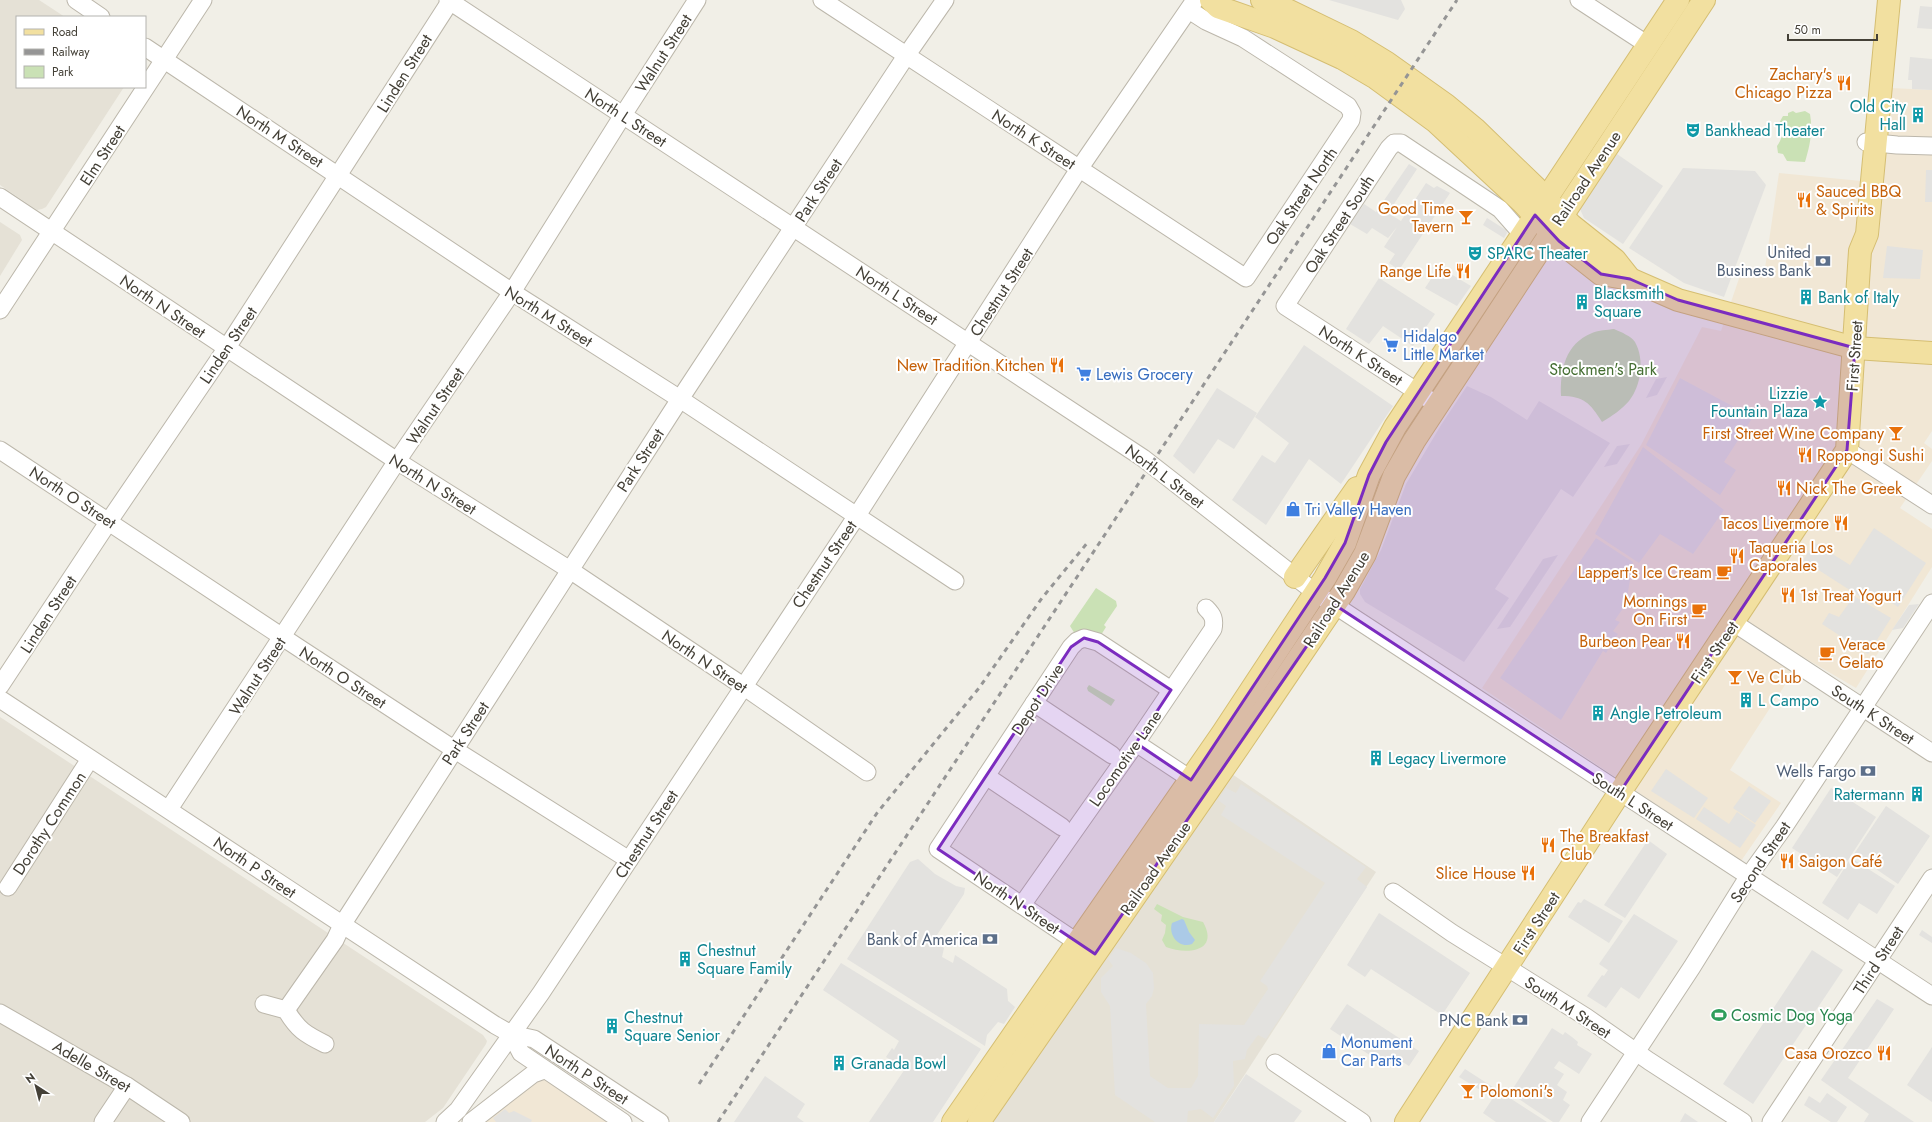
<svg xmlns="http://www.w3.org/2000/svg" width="1932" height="1122" font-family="Jost,sans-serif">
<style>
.residential{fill:#e5e1d6}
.commercial{fill:#f1e7d5}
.green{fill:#cae1b5}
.parking{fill:#e3e2df}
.water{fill:#abcae7}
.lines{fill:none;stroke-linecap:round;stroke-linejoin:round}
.minor-casing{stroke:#bcb7ab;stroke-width:19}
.major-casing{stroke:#d5be72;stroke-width:24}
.minor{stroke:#fff;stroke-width:17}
.major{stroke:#f2e0a0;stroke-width:22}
.rail{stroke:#959595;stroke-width:3;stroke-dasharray:5 5;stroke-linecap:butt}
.marked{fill:#7b2cbf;fill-opacity:0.2;stroke:#7b2cbf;stroke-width:3;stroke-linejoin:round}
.labels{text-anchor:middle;stroke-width:4;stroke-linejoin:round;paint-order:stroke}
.street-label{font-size:16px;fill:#444037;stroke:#fff}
.food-label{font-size:16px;fill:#c56008;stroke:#fff;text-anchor:end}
.culture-label{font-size:16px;fill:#0d838f;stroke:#fff;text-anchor:start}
.service-label{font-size:16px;fill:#4e5e75;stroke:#fff;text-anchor:end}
.shop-label{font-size:16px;fill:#366cbe;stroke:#fff;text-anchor:start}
.park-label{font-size:16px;fill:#456e32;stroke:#fff}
.leisure-label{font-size:16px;fill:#27864d;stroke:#fff;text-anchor:start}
</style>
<rect width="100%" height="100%" fill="#f1efe7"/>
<g class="residential">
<polygon points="0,0 39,0 65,17 17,17 17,87 124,87 46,207 42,209 37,210 0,185"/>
<polygon points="0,222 20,235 22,240 0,276"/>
<polygon points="0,717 483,1035 487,1041 486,1044 443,1108 425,1122 0,1122"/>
<polygon points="1229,772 1376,872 1214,1122 990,1122"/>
</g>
<g class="commercial">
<polygon points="1891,88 1932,90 1932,431 1924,443 1932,449 1932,461 1900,508 1932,529 1932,567 1856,688 1803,657 1730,770 1781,803 1741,861 1482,688 1641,445 1702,327 1721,331 1743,267 1765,268 1779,173 1882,183"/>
<polygon points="540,1077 553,1084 611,1122 474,1122"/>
</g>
<g class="green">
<path d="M1793,111l3,2 9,-2 5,3c3,17 0,31 -5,48l-18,-1 -4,-7 -5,-1 -1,-7c6,-8 6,-14 2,-23l4,-7h5v-3z"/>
<path d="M1614,329c7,3 17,7 21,13 10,18 6,44 -6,59 -8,9 -17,15 -27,21 -12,-19 -18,-26 -41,-26 -1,-26 4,-52 31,-63 7,-3 15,-3 22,-4z"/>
<polygon points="1096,588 1116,601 1117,606 1104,625 1106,627 1101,635 1075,634 1070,626"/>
<polygon points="1089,685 1115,700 1111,706 1088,691 1087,688"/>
<path d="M1157,904l26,13 20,5c17,30 -17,33 -37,25l-4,-7 3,-7 1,-8 -5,-4 1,-6 -8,-6z"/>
</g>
<g class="parking">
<polygon points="1329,0 1401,0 1405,9 1398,20"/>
<polygon points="1920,6 1932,7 1932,29 1917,28"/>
<polygon points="1910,57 1932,59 1932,90 1912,89 1912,80 1908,80"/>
<polygon points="1617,154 1663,186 1623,244 1584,218 1580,209"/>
<polygon points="1409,164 1417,169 1388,213 1401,221 1426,183 1434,188 1437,186 1450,193 1399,270 1389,263 1395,254 1384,247 1397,227 1388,238 1372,228 1367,234 1350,224 1364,204 1376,212"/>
<polygon points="1683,168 1755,171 1766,185 1724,297 1684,283 1629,248"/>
<polygon points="1926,170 1932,170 1932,202 1925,202"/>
<polygon points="1487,218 1506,230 1507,233 1504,238 1483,225"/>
<polygon points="1887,246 1923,250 1920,279 1883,278"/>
<polygon points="1439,267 1471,286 1457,306 1425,288"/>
<polygon points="1379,278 1435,314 1413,346 1383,326 1369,344 1346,329"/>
<polygon points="1304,345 1393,406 1341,484 1309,459 1266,525 1232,500 1262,455 1275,463 1289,443 1255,417"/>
<polygon points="1667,377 1657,395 1646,398 1656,379"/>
<polygon points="1680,378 1753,417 1724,462 1736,470 1720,495 1646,445"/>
<polygon points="1467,386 1491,397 1527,420 1539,401 1610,443 1573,497 1561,489 1495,589 1509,598 1464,662 1365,602 1360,594 1360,589 1381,550 1406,484 1441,425"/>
<polygon points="1217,388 1257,413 1234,449 1218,439 1194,474 1173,456"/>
<polygon points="1630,444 1617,464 1604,467 1617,446"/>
<polygon points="1643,447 1724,510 1693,554 1660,534 1639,563 1595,534"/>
<polygon points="1874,528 1926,563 1898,607 1880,595 1873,605 1803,560 1815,543 1850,565"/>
<polygon points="1596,538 1633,562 1626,604 1615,620 1620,622 1613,631 1618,634 1606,653 1603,651 1561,720 1500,678"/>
<polygon points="1558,555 1510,627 1497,629 1543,559"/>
<polygon points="1854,596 1891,618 1868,654 1822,624 1829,613 1839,617"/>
<polygon points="1919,604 1903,628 1892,630 1909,605"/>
<polygon points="1666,769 1708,798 1694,818 1651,791"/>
<polygon points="1241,784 1366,867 1357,879 1367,887 1266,1039 1258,1035 1247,1050 1245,1059 1233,1061 1234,1086 1213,1118 1201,1109 1188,1111 1187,1122 1155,1122 1115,1095 1110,1006 1101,992 1101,978 1113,966 1108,959 1116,948 1131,953 1146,963 1153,973 1154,988 1152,996 1146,1004 1150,1076 1168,1088 1191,1088 1198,1076 1199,1024 1244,1025 1268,989 1267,986 1260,981 1325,883 1221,815 1226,806 1218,800 1226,788 1236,793"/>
<polygon points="1749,786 1771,801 1755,823 1733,808"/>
<polygon points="1831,788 1876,817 1837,877 1792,848"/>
<polygon points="1886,806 1930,836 1898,884 1854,854"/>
<polygon points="1704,807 1729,824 1737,812 1756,825 1740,848 1696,819"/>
<polygon points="1648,840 1667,854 1625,918 1604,905"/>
<polygon points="1851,858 1895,886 1877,914 1859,903 1848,920 1822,903"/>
<polygon points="918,859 935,874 956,886 965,888 964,894 933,941 944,948 942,957 953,963 955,955 1007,989 1008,1001 1015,1007 1004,1024 998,1022 987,1035 985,1046 847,959 910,862"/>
<polygon points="1584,899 1623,921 1609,943 1568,917 1578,902 1581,903"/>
<polygon points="1379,913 1470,973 1442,1015 1371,969 1365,977 1347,965"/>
<polygon points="1634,914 1678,941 1639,999 1621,987 1606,1008 1587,996 1602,975 1604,976 1608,970 1599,964"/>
<polygon points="1922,930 1932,937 1932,943 1919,935"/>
<polygon points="1812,950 1843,970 1753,1104 1723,1084"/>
<polygon points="841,963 981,1049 933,1122 869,1122 905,1069 886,1057 892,1048 894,1050 899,1041 823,990"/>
<polygon points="1877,999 1894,1009 1848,1078 1914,1122 1864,1122 1869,1114 1821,1080"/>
<polygon points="1347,1004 1419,1051 1409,1066 1395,1057 1388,1067 1330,1029"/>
<polygon points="1552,1028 1563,1035 1565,1032 1572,1037 1578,1042 1577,1045 1592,1054 1579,1074 1559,1061 1554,1068 1564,1074 1557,1085 1567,1092 1563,1100 1570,1105 1559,1122 1553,1122 1510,1093"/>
<polygon points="1932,1047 1932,1102 1907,1085"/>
<polygon points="1465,1069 1547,1122 1496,1122 1483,1113 1493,1098 1459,1077"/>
<polygon points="1246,1074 1302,1111 1294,1122 1214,1122"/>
<polygon points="765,1076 805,1104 797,1117 804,1122 734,1122"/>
<polygon points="1827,1093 1847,1107 1837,1122 1831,1122 1804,1105 1809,1096 1820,1103"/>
<polygon points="505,1109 509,1113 514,1111 532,1120 531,1122 496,1122 493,1118"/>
<polygon points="1685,1113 1698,1122 1680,1122"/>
</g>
<path class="water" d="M1182,919l2,1 5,12 6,8 -3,4c-13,5 -24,-9 -20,-21z"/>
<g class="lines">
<g class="minor-casing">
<g id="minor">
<polyline points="76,0 101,17"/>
<polyline points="448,0 1143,458 1316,593 1932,996"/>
<polyline points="822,0 1246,278 1351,120 1352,113 1348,106 1243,38 1206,21 1189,10"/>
<polyline points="1579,0 1648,45"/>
<polyline points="145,47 512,292 680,399 955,581"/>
<polyline points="1866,142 1897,145 1932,146"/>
<polyline points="0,197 397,461 570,570 743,686 867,772"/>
<polyline points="0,310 203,0"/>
<polyline points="1427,398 1285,306 1389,148 1394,143 1401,143 1500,209 1522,234"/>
<polyline points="0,450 296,646 455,750 629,860"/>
<polyline points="1847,450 1932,505"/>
<polyline points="1734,623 1932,753"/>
<polyline points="0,686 109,521 226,349 451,0"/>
<polyline points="0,699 495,1025 511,1034 534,1039 660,1122"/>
<polyline points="1034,703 1112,755"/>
<polyline points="1136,743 1201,786"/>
<polyline points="986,776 1062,827"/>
<polyline points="169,809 397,461 512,292 623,115 697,0"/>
<polyline points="8,887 90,759"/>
<polyline points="1393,892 1452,933 1586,1017 1649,1061 1743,1122"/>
<path d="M1022,905l114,-162 77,-114c2,-10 0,-14 -7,-21"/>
<polyline points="1087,949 938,849 1071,647 1077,641 1084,638 1098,642 1171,690"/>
<path d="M264,1004l22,6c12,20 19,24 39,34"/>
<polyline points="286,1010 335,940 342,925 680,399 906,56 945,0"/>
<polyline points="0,1013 127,1086 181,1122"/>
<polyline points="511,1034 521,1053 623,1122"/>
<polyline points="1275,1063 1362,1122"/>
<polyline points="103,1122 127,1086"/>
<polyline points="445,1122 458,1110 541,993 856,517 1079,169 1195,0"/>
<polyline points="471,1122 533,1074 544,1070"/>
<polyline points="1590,1122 1692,967 1748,877 1784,827 1932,603"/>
<polyline points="1771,1122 1932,878"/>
</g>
</g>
<g class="major-casing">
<g id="major">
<polyline points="1211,0 1218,7 1275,27 1342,58 1376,78 1435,121 1522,202 1559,241 1601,274 1630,279 1678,300 1855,348 1932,353"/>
<polyline points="1262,0 1281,7 1351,41 1387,63 1446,105 1475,129 1536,188 1571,225 1615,260 1630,279"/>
<polyline points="1295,577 1357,488"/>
<polyline points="953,1122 1222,734 1325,578 1345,543 1369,475 1395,427 1678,0"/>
<polyline points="979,1122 1239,746 1344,591 1365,554 1394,476 1414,441 1704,0"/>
<polyline points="1406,1122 1620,792 1847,450 1860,251 1867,234 1889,0"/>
</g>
</g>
<use href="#minor" class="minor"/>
<use href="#major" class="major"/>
<g class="rail">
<polyline points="699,1084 877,813 979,688 1042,598 1088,542"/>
<polyline points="718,1122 1457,0"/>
</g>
</g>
<path class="marked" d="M1535,215l24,26 42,33 29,5 48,21 177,48 -8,102 -227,342 -285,-187 -240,349 -157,-105 133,-202 13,-9 14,4 73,48 -35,53 55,37 134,-202 20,-35 24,-68 17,-33z"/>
<defs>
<g id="restaurant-bare" transform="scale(1.2)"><path d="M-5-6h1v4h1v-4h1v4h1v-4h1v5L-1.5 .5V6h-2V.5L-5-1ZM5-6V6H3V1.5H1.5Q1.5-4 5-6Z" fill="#e8710a" stroke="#fff" stroke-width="2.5" paint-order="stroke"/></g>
<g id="building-bare" transform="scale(1.2)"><path d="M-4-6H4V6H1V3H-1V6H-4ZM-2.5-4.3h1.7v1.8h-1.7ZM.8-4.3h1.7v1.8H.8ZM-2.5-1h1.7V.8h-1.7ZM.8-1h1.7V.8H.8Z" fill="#0f9aa8" stroke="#fff" stroke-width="2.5" paint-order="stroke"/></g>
<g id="theatre-bare" transform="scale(1.2)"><path d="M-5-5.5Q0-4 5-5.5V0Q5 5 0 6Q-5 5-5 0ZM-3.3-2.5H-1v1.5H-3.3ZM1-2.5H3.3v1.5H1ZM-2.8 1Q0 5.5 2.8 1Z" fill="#0f9aa8" stroke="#fff" stroke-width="2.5" paint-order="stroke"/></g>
<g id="bar-bare" transform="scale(1.2)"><path d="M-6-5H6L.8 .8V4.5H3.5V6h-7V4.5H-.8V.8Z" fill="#e8710a" stroke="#fff" stroke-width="2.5" paint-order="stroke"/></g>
<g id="bank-bare" transform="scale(1.2)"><path d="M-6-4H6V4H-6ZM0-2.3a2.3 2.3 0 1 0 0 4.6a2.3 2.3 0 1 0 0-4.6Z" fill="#5c6f8a" stroke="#fff" stroke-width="2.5" paint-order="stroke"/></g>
<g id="supermarket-bare" transform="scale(1.2)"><path d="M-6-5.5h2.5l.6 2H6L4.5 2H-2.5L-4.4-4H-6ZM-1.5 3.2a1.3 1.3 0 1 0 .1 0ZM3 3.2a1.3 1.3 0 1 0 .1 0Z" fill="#3f7fe0" stroke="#fff" stroke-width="2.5" paint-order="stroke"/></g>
<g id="sight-bare" transform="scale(1.2)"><path d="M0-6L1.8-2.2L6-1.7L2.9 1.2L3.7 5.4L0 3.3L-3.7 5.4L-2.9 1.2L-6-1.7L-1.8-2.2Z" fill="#0f9aa8" stroke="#fff" stroke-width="2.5" paint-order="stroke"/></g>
<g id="shop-bare" transform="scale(1.2)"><path d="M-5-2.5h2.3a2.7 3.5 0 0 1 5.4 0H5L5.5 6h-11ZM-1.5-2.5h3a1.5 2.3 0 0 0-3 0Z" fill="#3f7fe0" stroke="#fff" stroke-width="2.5" paint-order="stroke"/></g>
<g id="cafe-bare" transform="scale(1.2)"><path d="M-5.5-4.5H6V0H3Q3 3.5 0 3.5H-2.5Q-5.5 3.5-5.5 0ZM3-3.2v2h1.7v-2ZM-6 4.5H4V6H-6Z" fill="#e8710a" stroke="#fff" stroke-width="2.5" paint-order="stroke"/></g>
<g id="stadium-bare" transform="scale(1.2)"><path d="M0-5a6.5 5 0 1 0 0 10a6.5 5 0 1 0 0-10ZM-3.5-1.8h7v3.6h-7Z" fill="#2e9e5b" stroke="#fff" stroke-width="2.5" paint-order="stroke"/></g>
</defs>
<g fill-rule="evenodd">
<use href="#restaurant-bare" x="1844" y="83"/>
<use href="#building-bare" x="1918" y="115"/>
<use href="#theatre-bare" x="1693" y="130"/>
<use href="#restaurant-bare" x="1804" y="200"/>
<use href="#bar-bare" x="1466" y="217"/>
<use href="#theatre-bare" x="1475" y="253"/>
<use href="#bank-bare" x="1823" y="261"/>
<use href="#restaurant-bare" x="1463" y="271"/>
<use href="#building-bare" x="1806" y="297"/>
<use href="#building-bare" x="1582" y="302"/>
<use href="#supermarket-bare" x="1391" y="345"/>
<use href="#restaurant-bare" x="1057" y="365"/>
<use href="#supermarket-bare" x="1084" y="374"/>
<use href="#sight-bare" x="1820" y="402"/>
<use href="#bar-bare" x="1896" y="433"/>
<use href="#restaurant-bare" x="1805" y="455"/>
<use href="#restaurant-bare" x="1784" y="488"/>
<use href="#shop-bare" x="1293" y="509"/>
<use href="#restaurant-bare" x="1841" y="523"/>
<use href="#restaurant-bare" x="1737" y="556"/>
<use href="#cafe-bare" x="1724" y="572"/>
<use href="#restaurant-bare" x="1788" y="595"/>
<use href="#cafe-bare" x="1699" y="610"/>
<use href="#restaurant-bare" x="1683" y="641"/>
<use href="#cafe-bare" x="1827" y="653"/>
<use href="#bar-bare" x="1735" y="677"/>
<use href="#building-bare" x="1746" y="700"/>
<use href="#building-bare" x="1598" y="713"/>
<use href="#building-bare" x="1376" y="758"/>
<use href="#bank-bare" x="1868" y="771"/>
<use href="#building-bare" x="1917" y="794"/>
<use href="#restaurant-bare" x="1548" y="845"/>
<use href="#restaurant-bare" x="1787" y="861"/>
<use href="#restaurant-bare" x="1528" y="873"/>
<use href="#bank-bare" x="990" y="939"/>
<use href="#building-bare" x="685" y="959"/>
<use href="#stadium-bare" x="1719" y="1015"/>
<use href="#bank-bare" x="1520" y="1020"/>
<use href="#building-bare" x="612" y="1026"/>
<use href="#shop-bare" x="1329" y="1051"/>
<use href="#restaurant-bare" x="1884" y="1053"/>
<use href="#building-bare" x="839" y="1063"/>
<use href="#bar-bare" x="1468" y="1091"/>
</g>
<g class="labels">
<g class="street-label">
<text transform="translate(663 53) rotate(-57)" y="6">Walnut Street</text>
<text transform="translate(404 73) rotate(-58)" y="6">Linden Street</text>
<text transform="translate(626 117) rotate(33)" y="6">North L Street</text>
<text transform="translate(280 136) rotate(33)" y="6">North M Street</text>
<text transform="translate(1034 139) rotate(33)" y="6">North K Street</text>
<text transform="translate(102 155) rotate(-57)" y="6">Elm Street</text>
<text transform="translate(1586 178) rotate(-56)" y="6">Railroad Avenue</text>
<text transform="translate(818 190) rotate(-57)" y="6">Park Street</text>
<text transform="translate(1301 196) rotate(-56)" y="6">Oak Street North</text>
<text transform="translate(1339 224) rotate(-57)" y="6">Oak Street South</text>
<text transform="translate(1001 292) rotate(-57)" y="6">Chestnut Street</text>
<text transform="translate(897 295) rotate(33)" y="6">North L Street</text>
<text transform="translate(163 306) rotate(34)" y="6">North N Street</text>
<text transform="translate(549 316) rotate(32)" y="6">North M Street</text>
<text transform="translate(228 345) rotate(-56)" y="6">Linden Street</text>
<text transform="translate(1361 355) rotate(33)" y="6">North K Street</text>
<text transform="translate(1854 356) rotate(-86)" y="6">First Street</text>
<text transform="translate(435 406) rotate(-56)" y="6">Walnut Street</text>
<text transform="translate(640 460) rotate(-57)" y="6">Park Street</text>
<text transform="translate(1165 476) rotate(37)" y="6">North L Street</text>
<text transform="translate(433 484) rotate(32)" y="6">North N Street</text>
<text transform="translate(73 497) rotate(33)" y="6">North O Street</text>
<text transform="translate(824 564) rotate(-56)" y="6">Chestnut Street</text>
<text transform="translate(1336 599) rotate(-58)" y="6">Railroad Avenue</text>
<text transform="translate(48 614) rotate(-57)" y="6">Linden Street</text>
<text transform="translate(1714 652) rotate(-56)" y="6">First Street</text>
<text transform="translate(705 661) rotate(34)" y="6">North N Street</text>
<text transform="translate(257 676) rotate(-57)" y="6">Walnut Street</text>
<text transform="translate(343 677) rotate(33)" y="6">North O Street</text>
<text transform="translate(1037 699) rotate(-57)" y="6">Depot Drive</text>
<text transform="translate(1873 714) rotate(33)" y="6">South K Street</text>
<text transform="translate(465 733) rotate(-57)" y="6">Park Street</text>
<text transform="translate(1125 758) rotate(-55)" y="6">Locomotive Lane</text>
<text transform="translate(1633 801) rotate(33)" y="6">South L Street</text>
<text transform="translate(49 823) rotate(-57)" y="6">Dorothy Common</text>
<text transform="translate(646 834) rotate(-57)" y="6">Chestnut Street</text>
<text transform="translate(1760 862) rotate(-56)" y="6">Second Street</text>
<text transform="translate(255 867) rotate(34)" y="6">North P Street</text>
<text transform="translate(1155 868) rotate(-55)" y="6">Railroad Avenue</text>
<text transform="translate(1017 902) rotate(34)" y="6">North N Street</text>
<text transform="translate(1536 923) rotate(-57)" y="6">First Street</text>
<text transform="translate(1878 960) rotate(-57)" y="6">Third Street</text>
<text transform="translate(1568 1007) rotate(33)" y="6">South M Street</text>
<text transform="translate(92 1066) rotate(30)" y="6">Adelle Street</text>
<text transform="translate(587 1074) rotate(33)" y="6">North P Street</text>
</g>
<g class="food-label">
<text x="1832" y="80">Zachary's<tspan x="1832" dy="18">Chicago Pizza</tspan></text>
<text x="1816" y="197" text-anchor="start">Sauced BBQ<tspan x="1816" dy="18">&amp; Spirits</tspan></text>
<text x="1454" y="214">Good Time<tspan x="1454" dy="18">Tavern</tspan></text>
<text x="1451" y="277">Range Life</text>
<text x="1045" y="371">New Tradition Kitchen</text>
<text x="1884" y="439">First Street Wine Company</text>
<text x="1817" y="461" text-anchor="start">Roppongi Sushi</text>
<text x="1796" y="494" text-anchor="start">Nick The Greek</text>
<text x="1829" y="529">Tacos Livermore</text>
<text x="1749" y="553" text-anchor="start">Taqueria Los<tspan x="1749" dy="18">Caporales</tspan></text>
<text x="1712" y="578">Lappert's Ice Cream</text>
<text x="1800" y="601" text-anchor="start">1st Treat Yogurt</text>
<text x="1687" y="607">Mornings<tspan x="1687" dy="18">On First</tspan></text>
<text x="1671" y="647">Burbeon Pear</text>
<text x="1839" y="650" text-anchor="start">Verace<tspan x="1839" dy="18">Gelato</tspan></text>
<text x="1747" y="683" text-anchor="start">Ve Club</text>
<text x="1560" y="842" text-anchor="start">The Breakfast<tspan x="1560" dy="18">Club</tspan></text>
<text x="1799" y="867" text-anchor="start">Saigon Café</text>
<text x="1516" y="879">Slice House</text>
<text x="1872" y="1059">Casa Orozco</text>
<text x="1480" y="1097" text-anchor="start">Polomoni's</text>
</g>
<g class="culture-label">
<text x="1906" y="112" text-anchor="end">Old City<tspan x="1906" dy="18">Hall</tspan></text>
<text x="1705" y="136">Bankhead Theater</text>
<text x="1487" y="259">SPARC Theater</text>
<text x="1594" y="299">Blacksmith<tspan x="1594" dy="18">Square</tspan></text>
<text x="1818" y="303">Bank of Italy</text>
<text x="1808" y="399" text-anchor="end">Lizzie<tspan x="1808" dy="18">Fountain Plaza</tspan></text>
<text x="1758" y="706">L Campo</text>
<text x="1610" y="719">Angle Petroleum</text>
<text x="1388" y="764">Legacy Livermore</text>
<text x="1905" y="800" text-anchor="end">Ratermann</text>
<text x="697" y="956">Chestnut<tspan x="697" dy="18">Square Family</tspan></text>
<text x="624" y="1023">Chestnut<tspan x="624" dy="18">Square Senior</tspan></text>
<text x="851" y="1069">Granada Bowl</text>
</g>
<g class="service-label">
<text x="1811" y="258">United<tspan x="1811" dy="18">Business Bank</tspan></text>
<text x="1856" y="777">Wells Fargo</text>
<text x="978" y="945">Bank of America</text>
<text x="1508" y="1026">PNC Bank</text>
</g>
<g class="shop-label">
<text x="1403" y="342">Hidalgo<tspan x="1403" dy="18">Little Market</tspan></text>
<text x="1096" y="380">Lewis Grocery</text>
<text x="1305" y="515">Tri Valley Haven</text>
<text x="1341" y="1048">Monument<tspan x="1341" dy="18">Car Parts</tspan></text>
</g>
<g class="park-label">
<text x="1603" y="375">Stockmen's Park</text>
</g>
<g class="leisure-label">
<text x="1731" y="1021">Cosmic Dog Yoga</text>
</g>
</g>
<rect x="16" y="16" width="130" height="72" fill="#ffffff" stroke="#b4b3af"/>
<rect x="24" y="29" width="20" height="6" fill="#f2e0a0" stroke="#b4b3af"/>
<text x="52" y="36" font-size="12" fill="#444037">Road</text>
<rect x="24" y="49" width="20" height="6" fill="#959595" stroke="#b4b3af"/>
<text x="52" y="56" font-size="12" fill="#444037">Railway</text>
<rect x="24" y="66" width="20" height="12" fill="#cae1b5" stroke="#b4b3af"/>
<text x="52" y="76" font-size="12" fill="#444037">Park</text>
<g transform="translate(36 1086) rotate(324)" stroke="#ffffff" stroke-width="3" paint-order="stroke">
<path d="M0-3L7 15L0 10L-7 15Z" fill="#444037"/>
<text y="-6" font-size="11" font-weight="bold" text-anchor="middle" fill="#444037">N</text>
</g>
<path d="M1788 34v6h89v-6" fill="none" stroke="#444037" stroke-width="2"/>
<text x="1794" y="34" font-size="12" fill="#444037" stroke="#ffffff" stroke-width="3" paint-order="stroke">50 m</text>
</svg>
